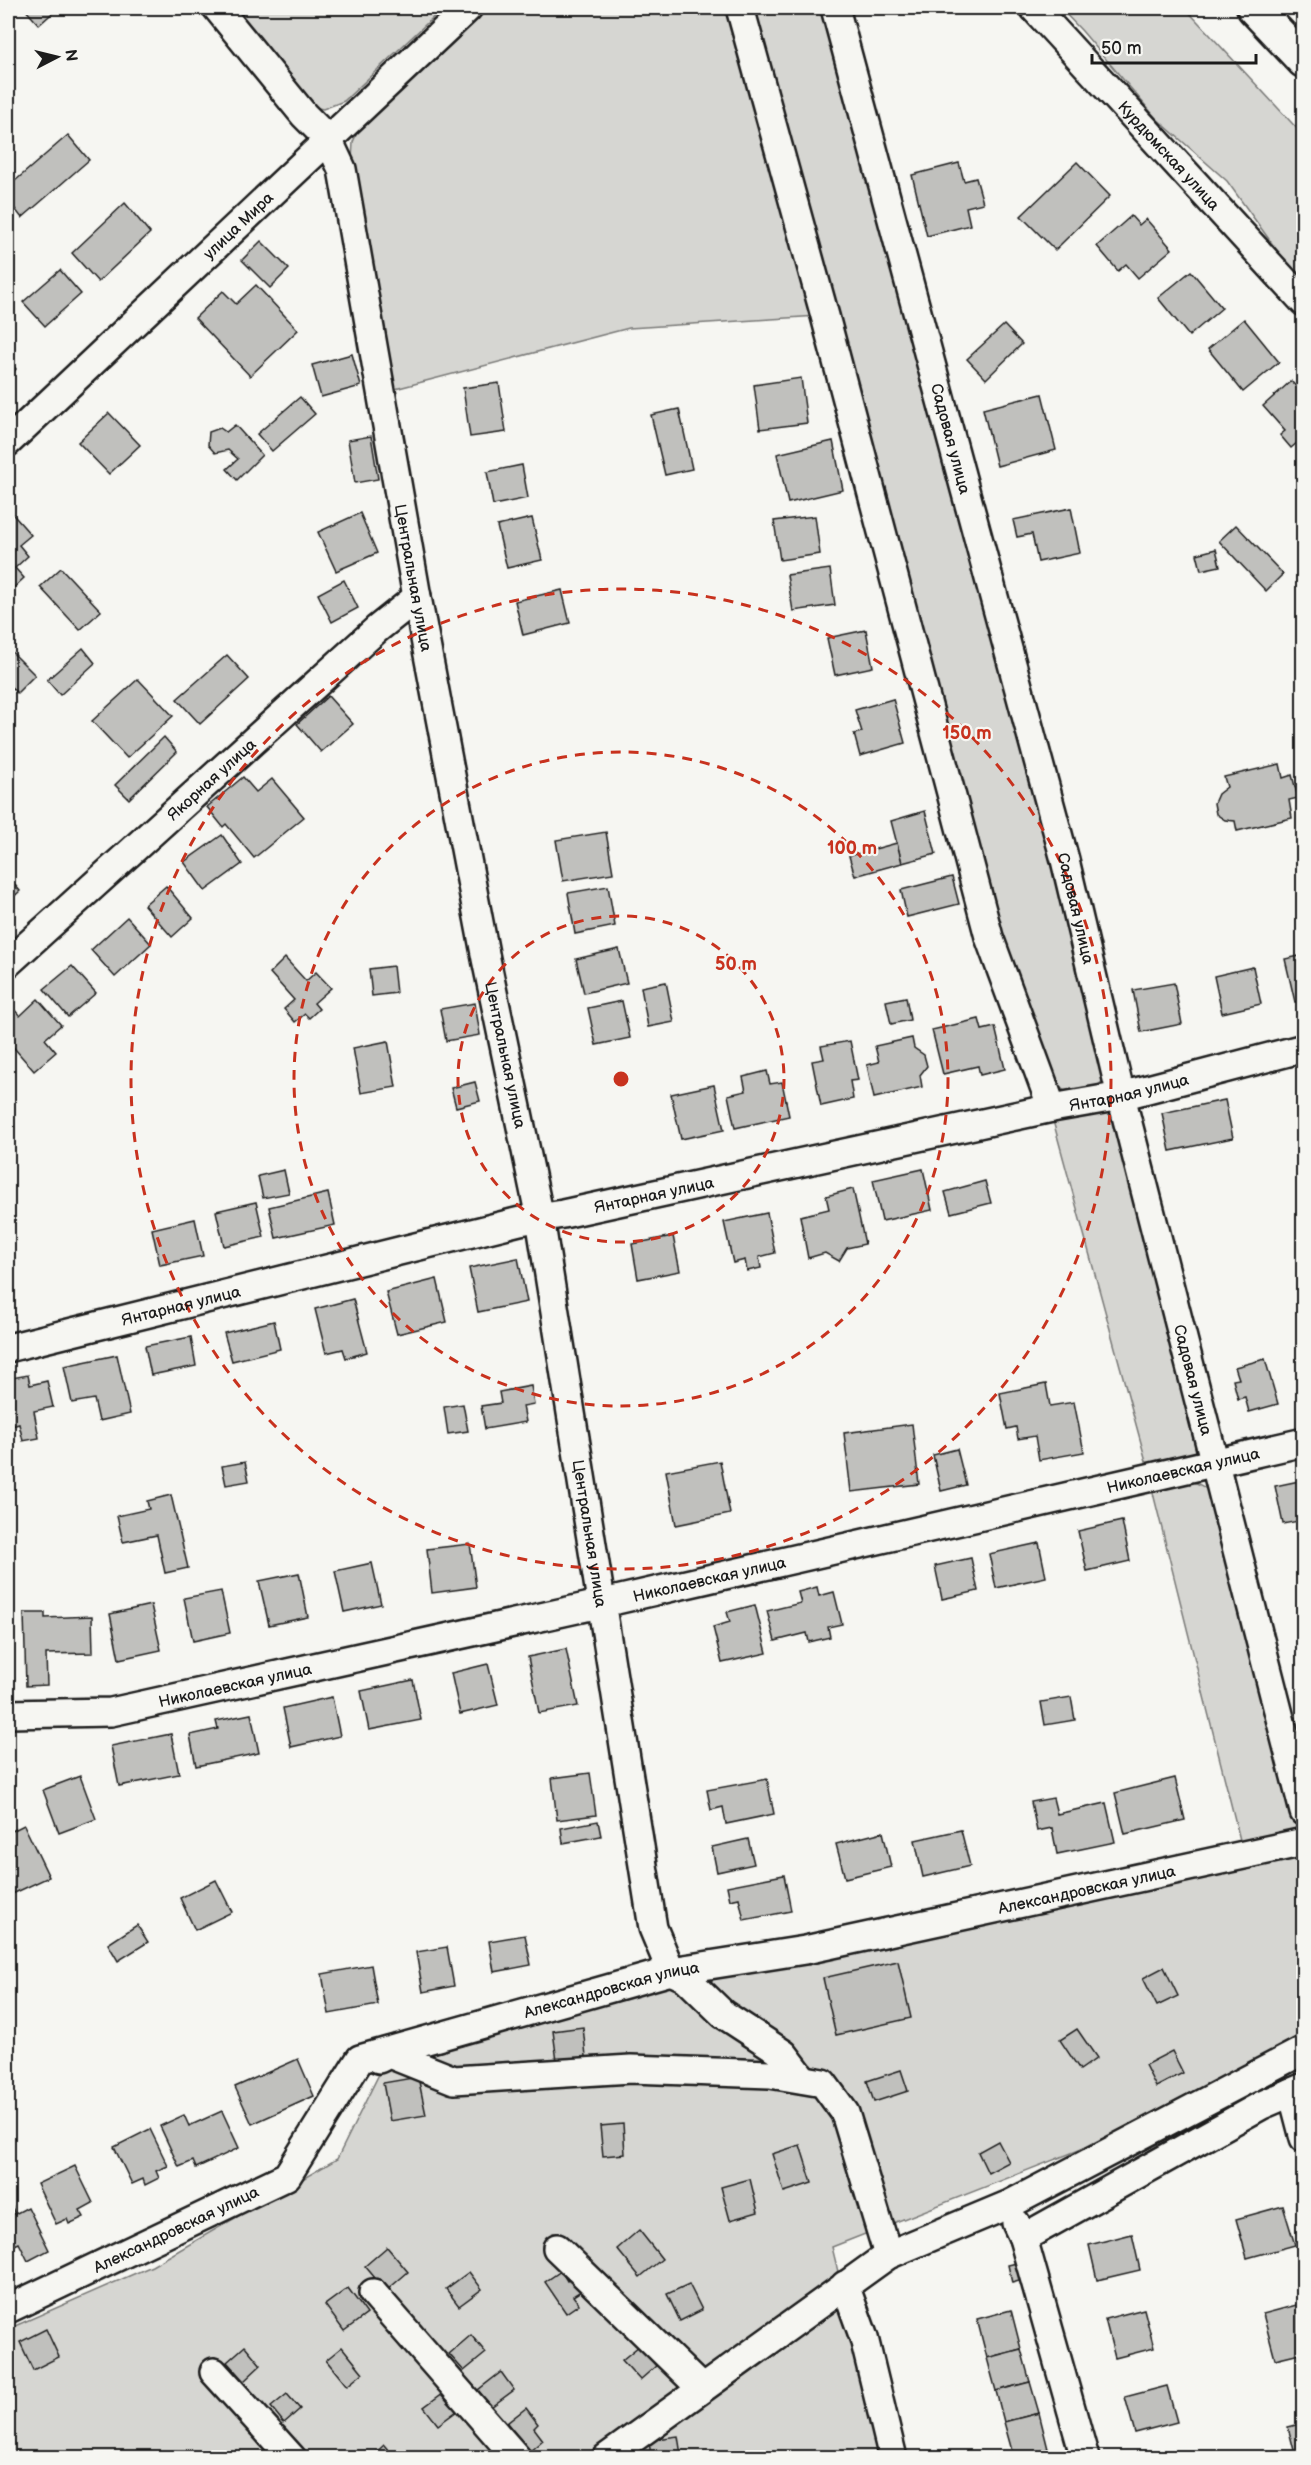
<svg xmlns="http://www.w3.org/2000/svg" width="1311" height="2465" font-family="'Balsamiq Sans',sans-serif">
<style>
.green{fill:#d6d6d2;stroke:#797977;stroke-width:1.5}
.building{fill:#c0c0bd;stroke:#1c1c1c;stroke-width:1.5}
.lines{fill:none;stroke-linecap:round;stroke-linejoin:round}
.minor-casing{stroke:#1c1c1c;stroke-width:32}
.major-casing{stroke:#1c1c1c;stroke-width:38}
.minor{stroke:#f6f6f2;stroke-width:27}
.major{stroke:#f6f6f2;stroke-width:33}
.ring{fill:none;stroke:#c8321e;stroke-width:3;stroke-dasharray:10 8}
.labels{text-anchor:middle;stroke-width:4.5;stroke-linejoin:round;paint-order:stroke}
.street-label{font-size:16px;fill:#1c1c1c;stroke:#f6f6f2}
.centre{fill:#c8321e;stroke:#f6f6f2;stroke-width:3}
.ring-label{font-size:18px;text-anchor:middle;font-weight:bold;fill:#c8321e;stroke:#f6f6f2;stroke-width:4.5;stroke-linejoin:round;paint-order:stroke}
</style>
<rect width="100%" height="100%" fill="#f6f6f2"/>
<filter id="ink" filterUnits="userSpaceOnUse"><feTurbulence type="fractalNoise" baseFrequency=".0167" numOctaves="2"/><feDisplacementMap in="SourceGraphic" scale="12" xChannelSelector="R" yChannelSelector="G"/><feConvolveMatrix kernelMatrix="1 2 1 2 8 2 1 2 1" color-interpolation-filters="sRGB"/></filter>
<g filter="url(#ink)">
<g class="green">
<polygon points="228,8 443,8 344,101 323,109 308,106"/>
<polygon points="487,8 731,8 818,316 629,328 395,389 352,161 353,142 360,126"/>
<polygon points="749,8 824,8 1058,861 1107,1077 1094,1089 1066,1092 1051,1080 998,934"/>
<polygon points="1060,8 1185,8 1303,135 1303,283 1289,267 1227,181 1156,118 1082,31"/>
<polygon points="1104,1105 1121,1114 1198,1450 1188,1462 1149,1472 1052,1117"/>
<polygon points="1189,1479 1204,1487 1215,1499 1271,1702 1298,1829 1292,1835 1242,1848 1151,1485"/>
<polygon points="1292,1854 1303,1864 1303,2062 832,2247 883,2457 8,2457 8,2329 152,2266 337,2159 389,2054 686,1978"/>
</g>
<g class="building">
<polygon points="24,8 58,8 39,25"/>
<polygon points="68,135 89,160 22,218 8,200 8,187"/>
<polygon points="1077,162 1110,196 1055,250 1021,216"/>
<polygon points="959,163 964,181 976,178 983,203 966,207 970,225 927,236 912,175"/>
<polygon points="125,203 150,233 98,282 72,253"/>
<polygon points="1131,216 1139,225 1146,219 1172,249 1138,278 1126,264 1118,271 1097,246"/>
<polygon points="261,241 289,269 270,288 242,260"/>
<polygon points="60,270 81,294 45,326 23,302"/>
<polygon points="1191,271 1222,308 1189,336 1158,298"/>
<polygon points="256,285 298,330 250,376 195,318 223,291 236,304"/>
<polygon points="1244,319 1279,362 1243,392 1208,349"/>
<polygon points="1004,325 1022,344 986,379 967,359"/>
<polygon points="352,354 361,386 321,397 312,365"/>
<polygon points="8,360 16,369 8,378"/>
<polygon points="801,378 807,423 760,429 754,385"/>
<polygon points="1291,381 1304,395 1304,437 1291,448 1280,435 1285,431 1263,406"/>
<polygon points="499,383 506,432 470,437 463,388"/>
<polygon points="1042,394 1056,450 997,466 983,409"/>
<polygon points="300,397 315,414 272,451 257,434"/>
<polygon points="679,409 692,469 665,475 651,415"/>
<polygon points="109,413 140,445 109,474 78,442"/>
<polygon points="235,425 262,455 237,480 227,469 238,459 228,450 215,453 208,445 209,432 220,428 226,432"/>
<polygon points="371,436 378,479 355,483 348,440"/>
<polygon points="833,441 843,490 788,503 777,454"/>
<polygon points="522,465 528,498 493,505 487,472"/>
<polygon points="1071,508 1080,553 1038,562 1032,534 1017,537 1013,520"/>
<polygon points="8,509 31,535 19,545 28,556 15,568 24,578 9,592 8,590"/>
<polygon points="360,513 377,553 336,571 318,532"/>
<polygon points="815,516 820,554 780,560 774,521"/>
<polygon points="532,518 542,560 507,568 497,526"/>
<polygon points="1236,525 1283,574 1266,591 1219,541"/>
<polygon points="1216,549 1220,566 1201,570 1197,554"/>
<polygon points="61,568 101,611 80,630 40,587"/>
<polygon points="830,569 835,605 793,611 787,575"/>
<polygon points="344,580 358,608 332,622 318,594"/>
<polygon points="562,590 570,623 523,635 515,601"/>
<polygon points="866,630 873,667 835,675 827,638"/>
<polygon points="83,648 95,663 60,695 47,680"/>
<polygon points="12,652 35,675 17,693 8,684 8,657"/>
<polygon points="227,655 249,679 200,724 177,699"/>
<polygon points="138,679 173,716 127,758 92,721"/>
<polygon points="328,696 353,724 321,752 297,724"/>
<polygon points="893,699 905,743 860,756 854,734 862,732 855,710"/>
<polygon points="164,737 177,752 129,799 115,785"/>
<polygon points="1280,764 1283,778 1292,775 1298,798 1289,800 1292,818 1237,831 1235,821 1225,820 1216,814 1214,803 1218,794 1227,787 1224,777"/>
<polygon points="243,777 256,792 272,779 304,817 254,858 226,824 223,827 207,807"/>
<polygon points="925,811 936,854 902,863 891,821"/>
<polygon points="606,832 613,873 563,881 556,840"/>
<polygon points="222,835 242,864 205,891 184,862"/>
<polygon points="897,843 902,863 855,876 849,856"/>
<polygon points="8,877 20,891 8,902"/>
<polygon points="952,877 959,904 907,917 901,890"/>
<polygon points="166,886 193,918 172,937 144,905"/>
<polygon points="608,886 615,926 575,934 568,893"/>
<polygon points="127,917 151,944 115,977 91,950"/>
<polygon points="619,949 627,983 584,993 576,959"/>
<polygon points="1304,955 1304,1000 1295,1002 1285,959"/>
<polygon points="285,958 306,981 316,972 331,988 314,1003 319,1009 309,1018 305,1014 295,1022 284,1009 294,1000 270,973"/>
<polygon points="72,966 96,993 68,1017 44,989"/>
<polygon points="393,966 396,993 372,996 369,969"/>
<polygon points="1253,967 1261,1004 1222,1013 1214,976"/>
<polygon points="666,982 674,1022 648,1027 641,987"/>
<polygon points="1174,983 1182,1024 1141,1032 1133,990"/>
<polygon points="906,997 910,1020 891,1024 886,1001"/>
<polygon points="38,999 61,1025 45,1039 56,1052 34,1071 8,1041 8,1009 11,1006 20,1016"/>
<polygon points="622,1001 630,1038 596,1045 588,1008"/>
<polygon points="475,1003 480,1035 446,1041 440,1009"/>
<polygon points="979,1019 982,1030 995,1027 1005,1069 980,1075 978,1066 943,1074 932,1030"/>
<polygon points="912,1038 914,1048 924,1055 927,1066 920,1075 922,1087 874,1098 867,1065 879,1062 875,1046"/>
<polygon points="388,1041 396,1087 361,1093 353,1048"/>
<polygon points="850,1041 858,1080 850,1081 853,1099 821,1106 812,1061 824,1059 821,1046"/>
<polygon points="767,1071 770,1084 782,1082 789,1116 735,1128 728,1095 746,1091 743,1077"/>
<polygon points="475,1082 480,1101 456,1107 451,1088"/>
<polygon points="714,1085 724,1130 681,1139 671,1094"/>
<polygon points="1225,1100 1233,1138 1170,1151 1162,1113"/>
<polygon points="923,1169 932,1210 882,1221 873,1180"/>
<polygon points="284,1170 289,1193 263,1198 258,1176"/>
<polygon points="985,1181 991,1203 951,1213 945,1192"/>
<polygon points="853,1189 865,1244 847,1248 839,1261 825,1253 808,1258 800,1216 829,1209 826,1196"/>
<polygon points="328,1193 335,1225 276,1238 269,1207"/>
<polygon points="256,1202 264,1237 224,1246 216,1211"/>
<polygon points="767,1213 775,1253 759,1257 761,1268 747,1271 745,1260 733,1263 724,1222"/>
<polygon points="195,1219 203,1256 160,1265 152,1229"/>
<polygon points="673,1236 680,1271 638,1279 632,1244"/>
<polygon points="518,1258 527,1302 478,1312 469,1268"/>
<polygon points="437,1279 447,1322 397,1334 386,1292"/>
<polygon points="353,1299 367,1352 346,1358 343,1349 326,1353 315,1309"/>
<polygon points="274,1321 280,1349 232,1361 224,1333"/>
<polygon points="191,1337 196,1366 151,1375 145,1346"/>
<polygon points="117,1355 130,1414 99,1421 94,1399 72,1403 64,1366"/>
<polygon points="8,1359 12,1378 28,1375 30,1385 47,1381 53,1407 34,1411 39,1438 23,1441 19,1424 8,1427"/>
<polygon points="1265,1359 1278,1404 1249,1412 1245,1397 1238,1399 1233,1380 1239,1379 1235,1367"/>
<polygon points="1046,1384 1050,1406 1074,1402 1084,1452 1039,1460 1035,1436 1018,1439 1016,1427 1007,1429 1000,1393"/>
<polygon points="531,1386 534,1404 523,1406 526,1422 485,1429 481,1406 501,1403 499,1392"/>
<polygon points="463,1404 468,1431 448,1434 444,1407"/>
<polygon points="912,1424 919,1484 851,1492 844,1433"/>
<polygon points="957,1449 966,1485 941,1491 933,1455"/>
<polygon points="720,1461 730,1514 676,1525 666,1471"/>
<polygon points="245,1462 249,1481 226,1485 222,1466"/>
<polygon points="1304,1480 1304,1520 1283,1524 1275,1486"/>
<polygon points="171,1495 188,1568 165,1573 157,1535 123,1542 117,1516 149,1509 147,1501"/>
<polygon points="1122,1521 1130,1561 1087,1571 1078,1531"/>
<polygon points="1039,1543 1046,1577 996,1588 989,1554"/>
<polygon points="470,1544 476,1587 432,1593 427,1549"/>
<polygon points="971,1558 978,1591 942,1599 935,1566"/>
<polygon points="372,1563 381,1604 344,1612 335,1571"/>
<polygon points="299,1573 308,1617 269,1625 259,1581"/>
<polygon points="817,1587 819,1596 834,1592 842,1624 828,1627 830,1637 809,1642 807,1633 775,1641 767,1611 801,1603 798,1592"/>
<polygon points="221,1591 230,1633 193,1641 184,1598"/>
<polygon points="151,1605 161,1650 119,1659 110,1614"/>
<polygon points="755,1605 767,1653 722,1663 713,1627 730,1622 727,1612"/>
<polygon points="24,1613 45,1613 45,1618 92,1616 93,1653 46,1654 47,1685 26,1686"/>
<polygon points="566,1649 578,1706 539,1713 528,1657"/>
<polygon points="488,1664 498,1705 460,1714 451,1673"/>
<polygon points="413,1680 421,1720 369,1730 361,1691"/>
<polygon points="332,1697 340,1736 291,1747 283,1708"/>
<polygon points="1071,1697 1075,1720 1045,1725 1041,1702"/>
<polygon points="251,1714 259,1753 196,1766 190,1735 218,1729 216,1721"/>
<polygon points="171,1734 179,1774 119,1786 111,1746"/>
<polygon points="590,1773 596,1815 557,1820 552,1778"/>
<polygon points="80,1776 96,1819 59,1833 43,1790"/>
<polygon points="1175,1778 1185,1820 1125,1834 1115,1793"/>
<polygon points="767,1779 774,1814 726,1824 723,1807 711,1810 707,1790"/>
<polygon points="1053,1798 1057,1814 1106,1803 1115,1842 1057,1854 1052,1828 1037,1831 1031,1802"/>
<polygon points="598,1821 601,1836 563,1843 561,1828"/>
<polygon points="24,1825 49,1877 8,1896 8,1833"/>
<polygon points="961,1830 970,1866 923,1877 915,1840"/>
<polygon points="883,1832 891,1867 845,1878 836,1844"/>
<polygon points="748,1839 754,1864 717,1872 712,1847"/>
<polygon points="784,1875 791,1911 744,1920 739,1898 730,1900 727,1886"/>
<polygon points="216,1880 232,1912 195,1930 180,1898"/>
<polygon points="137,1925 148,1942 118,1961 108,1944"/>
<polygon points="525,1935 531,1965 494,1972 489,1941"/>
<polygon points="447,1947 454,1986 423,1992 416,1952"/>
<polygon points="898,1961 911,2018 836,2035 823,1978"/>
<polygon points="371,1965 378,2005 329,2014 322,1974"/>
<polygon points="1164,1967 1178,1996 1157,2006 1143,1978"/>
<polygon points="583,2027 587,2066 558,2069 553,2031"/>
<polygon points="1077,2029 1097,2058 1080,2070 1060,2040"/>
<polygon points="1172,2051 1183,2073 1156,2087 1145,2065"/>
<polygon points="298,2059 314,2096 252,2124 235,2087"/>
<polygon points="901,2070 908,2091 874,2102 867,2081"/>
<polygon points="418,2077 426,2115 390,2121 383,2083"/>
<polygon points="222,2111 239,2148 196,2168 193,2161 179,2167 160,2126 184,2115 189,2126"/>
<polygon points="623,2124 625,2154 603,2156 600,2126"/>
<polygon points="150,2129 168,2166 156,2171 159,2178 145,2185 143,2179 132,2184 114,2147"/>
<polygon points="998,2141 1009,2162 988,2173 978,2152"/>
<polygon points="800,2145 812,2183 784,2192 772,2154"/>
<polygon points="75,2166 93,2203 80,2210 84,2217 69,2224 67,2219 56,2224 37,2184"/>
<polygon points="750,2179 758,2212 730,2220 721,2187"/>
<polygon points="8,2198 15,2214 28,2207 49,2250 28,2261 19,2243 8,2248"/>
<polygon points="1283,2206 1295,2245 1247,2258 1236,2219"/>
<polygon points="639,2230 662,2259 640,2277 617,2249"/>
<polygon points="1132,2234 1140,2270 1097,2280 1089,2245"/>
<polygon points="387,2247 408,2272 386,2291 365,2266"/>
<polygon points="1021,2262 1026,2279 1012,2283 1008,2265"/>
<polygon points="561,2271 567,2281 572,2278 581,2291 573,2296 579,2304 566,2313 545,2282"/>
<polygon points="469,2272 482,2289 459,2306 446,2289"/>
<polygon points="689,2284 702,2310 680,2321 667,2294"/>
<polygon points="348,2288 367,2314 344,2331 325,2305"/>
<polygon points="1304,2303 1304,2352 1275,2359 1263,2314"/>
<polygon points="1144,2309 1154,2348 1115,2358 1105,2319"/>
<polygon points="1011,2310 1021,2349 987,2358 977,2319"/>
<polygon points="46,2329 59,2357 33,2370 20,2342"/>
<polygon points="471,2335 486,2353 464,2371 449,2354"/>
<polygon points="245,2346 261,2365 244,2381 227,2362"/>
<polygon points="639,2346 656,2366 640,2380 622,2360"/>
<polygon points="342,2347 363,2373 347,2386 326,2360"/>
<polygon points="1021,2349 1030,2382 996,2391 987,2358"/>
<polygon points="501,2372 514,2390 491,2407 478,2390"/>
<polygon points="1030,2382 1039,2413 1004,2422 996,2391"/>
<polygon points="1167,2386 1177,2422 1135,2433 1125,2397"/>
<polygon points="447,2390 461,2408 438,2425 424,2407"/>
<polygon points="287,2394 300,2409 284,2423 271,2407"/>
<polygon points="526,2408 538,2424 534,2428 543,2440 529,2452 507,2423"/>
<polygon points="1039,2413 1048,2449 1014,2458 1004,2422"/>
<polygon points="1304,2423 1304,2458 1296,2458 1288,2427"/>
<polygon points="678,2436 681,2455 651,2458 649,2440"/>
<polygon points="384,2445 395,2458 370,2458"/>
<polygon points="1048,2449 1050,2458 1017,2458"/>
</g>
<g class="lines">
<g class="minor-casing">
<g id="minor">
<path id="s1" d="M217,8l87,107 24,24 14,30 75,428 69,362 54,259 113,710 18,43"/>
<polyline points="740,8 825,316 989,937 1052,1108"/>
<path id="s2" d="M835,8l230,852 56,236 183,716"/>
<path id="s3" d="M1034,8l270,294"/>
<path id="s4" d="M8,442l460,-434"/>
<path id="s5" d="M8,963l369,-334 40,-32"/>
<path id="s6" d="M8,1348l512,-127 43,-7 489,-106 69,-12 183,-48"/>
<path id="s7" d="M8,1714l103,-2 475,-105 718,-165"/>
<polyline points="671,1971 686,1978 723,2014 784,2054 803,2079"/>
<polyline points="379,2059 389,2054 454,2080 631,2069 770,2074 823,2083 845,2113 888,2255"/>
<polyline points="1292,2092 1304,2138"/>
<polyline points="1016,2223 1023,2238 1085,2458"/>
<polyline points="1023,2238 1262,2105 1304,2087"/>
<polyline points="557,2248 701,2388"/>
<polyline points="845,2285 864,2338 893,2458"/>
<polyline points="373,2293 517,2458"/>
<path id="s8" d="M8,2309l279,-133 73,-117 311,-88 134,-21 499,-108"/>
<polyline points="214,2372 292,2458"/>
<polyline points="606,2458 888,2255 1010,2204 1304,2050"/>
</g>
</g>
<g class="major-casing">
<polyline id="major" points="1254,8 1304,61"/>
</g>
<use href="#minor" class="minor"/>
<use href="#major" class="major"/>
</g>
</g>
<g class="ring">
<circle cx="621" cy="1079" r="163"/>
<circle cx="621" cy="1079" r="327"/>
<circle cx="621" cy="1079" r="490"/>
</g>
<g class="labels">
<g class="street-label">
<text dy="6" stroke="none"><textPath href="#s3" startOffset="200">Курдюмская улица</textPath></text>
<text dy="6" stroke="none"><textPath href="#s4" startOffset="316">улица Мира</textPath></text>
<text dy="6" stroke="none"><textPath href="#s2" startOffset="446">Садовая улица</textPath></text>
<text dy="6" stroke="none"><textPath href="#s1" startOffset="620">Центральная улица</textPath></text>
<text dy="6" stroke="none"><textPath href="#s5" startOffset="274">Якорная улица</textPath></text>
<text dy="6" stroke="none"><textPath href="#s2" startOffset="932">Садовая улица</textPath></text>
<text dy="6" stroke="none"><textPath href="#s1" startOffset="1106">Центральная улица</textPath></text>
<text dy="6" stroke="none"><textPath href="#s6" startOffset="1150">Янтарная улица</textPath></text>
<text dy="6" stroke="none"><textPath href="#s6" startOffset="664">Янтарная улица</textPath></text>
<text dy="6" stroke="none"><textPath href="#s6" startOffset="178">Янтарная улица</textPath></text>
<text dy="6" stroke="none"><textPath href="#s2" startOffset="1418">Садовая улица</textPath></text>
<text dy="6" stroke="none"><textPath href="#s7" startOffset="1202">Николаевская улица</textPath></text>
<text dy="6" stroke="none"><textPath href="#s1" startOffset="1592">Центральная улица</textPath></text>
<text dy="6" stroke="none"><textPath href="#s7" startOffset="716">Николаевская улица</textPath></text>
<text dy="6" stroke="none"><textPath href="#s7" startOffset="230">Николаевская улица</textPath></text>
<text dy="6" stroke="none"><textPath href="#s8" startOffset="1194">Александровская улица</textPath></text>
<text dy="6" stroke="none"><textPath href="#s8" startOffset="708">Александровская улица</textPath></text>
<text dy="6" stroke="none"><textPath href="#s8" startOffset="186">Александровская улица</textPath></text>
</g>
</g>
<circle cx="621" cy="1079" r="9" class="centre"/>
<g class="ring-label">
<text x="967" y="739">150 m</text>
<text x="852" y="854">100 m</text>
<text x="736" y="970">50 m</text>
</g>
<rect width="1311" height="2465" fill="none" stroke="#f6f6f2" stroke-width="30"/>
<rect x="15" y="15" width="1281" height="2435" fill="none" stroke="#1c1c1c" stroke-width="2" filter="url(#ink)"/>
<g transform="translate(57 57) rotate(83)" stroke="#f6f6f2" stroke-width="4.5" paint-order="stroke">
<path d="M0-4.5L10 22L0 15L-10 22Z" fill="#1c1c1c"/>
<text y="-9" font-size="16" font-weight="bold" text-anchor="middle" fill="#1c1c1c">N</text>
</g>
<path d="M1092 54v9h164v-9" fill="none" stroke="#1c1c1c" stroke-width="3"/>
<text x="1101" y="54" font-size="18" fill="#1c1c1c" stroke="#f6f6f2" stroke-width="4.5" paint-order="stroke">50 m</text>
</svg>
